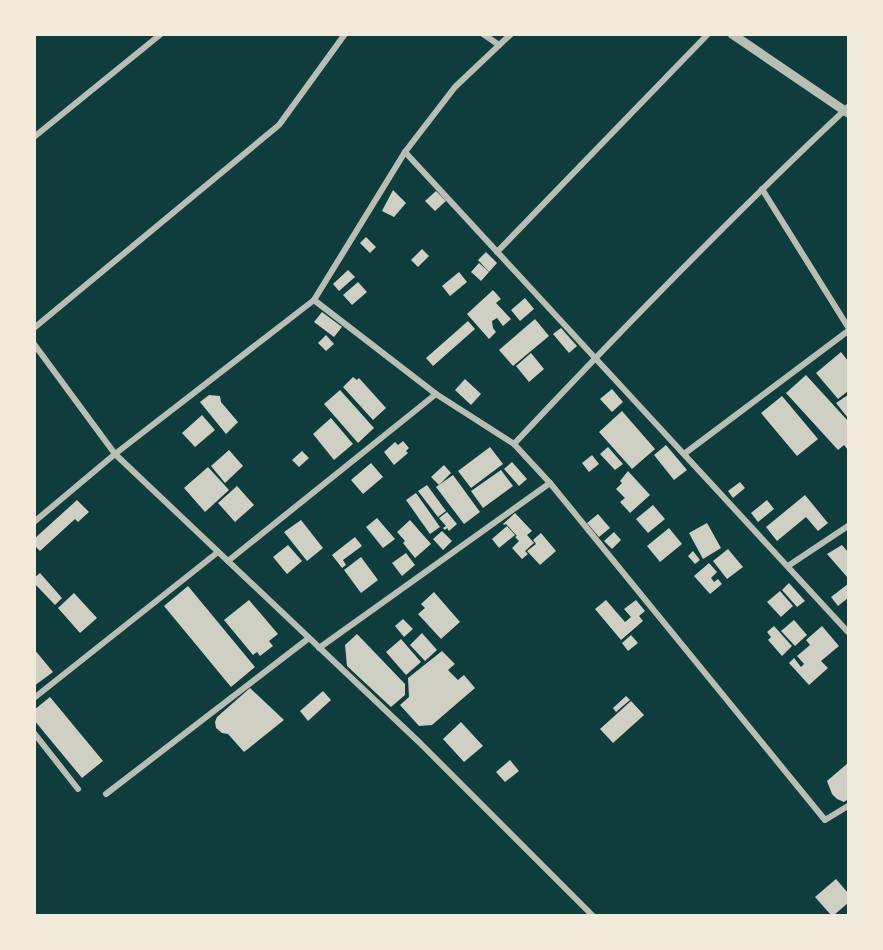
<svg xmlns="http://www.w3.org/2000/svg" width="883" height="950" font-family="Manrope,sans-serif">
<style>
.building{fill:#cfcfc3}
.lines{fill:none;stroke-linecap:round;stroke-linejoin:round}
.minor{stroke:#b8beb3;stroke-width:6}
.tertiary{stroke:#b8beb3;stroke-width:9}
</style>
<rect width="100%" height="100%" fill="#0f3d3e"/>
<g class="building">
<polygon points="393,190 406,203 394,217 382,211"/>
<polygon points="436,191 446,201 435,211 425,201"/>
<polygon points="366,237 376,247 370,253 360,243"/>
<polygon points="422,249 429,256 418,267 411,260"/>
<polygon points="486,252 497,263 489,272 478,260"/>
<polygon points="479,263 489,272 481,281 471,272"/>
<polygon points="348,270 355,277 339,291 333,284"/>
<polygon points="459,272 467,282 450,296 442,286"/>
<polygon points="358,282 367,292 352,305 343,295"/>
<polygon points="493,290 501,299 496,303 511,319 503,326 497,318 492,321 493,328 496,332 489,339 467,314"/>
<polygon points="525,298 534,309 520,321 511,310"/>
<polygon points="322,312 342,327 334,337 314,322"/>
<polygon points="535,319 549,336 513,366 499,350"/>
<polygon points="468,321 475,329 433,366 426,358"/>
<polygon points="561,328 577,346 569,353 553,334"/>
<polygon points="326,335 334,344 326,351 318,343"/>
<polygon points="841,352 848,361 848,391 838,399 816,373"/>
<polygon points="531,353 544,369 529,382 516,366"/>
<polygon points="806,375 848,421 848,450 844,445 838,450 786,393"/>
<polygon points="353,377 357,380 359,378 386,408 373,420 343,387"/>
<polygon points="465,379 481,394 471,405 455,390"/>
<polygon points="612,389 623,402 612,412 600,399"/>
<polygon points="340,390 374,428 358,443 324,404"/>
<polygon points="209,395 220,396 221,402 238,422 226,434 200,402"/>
<polygon points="848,395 848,418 836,403"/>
<polygon points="782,396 818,439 797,456 761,413"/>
<polygon points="622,411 655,449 632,469 599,432"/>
<polygon points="202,415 215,430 195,447 182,433"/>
<polygon points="331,418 353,444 334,460 313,434"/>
<polygon points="403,441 409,448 406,451 408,453 394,465 384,452 395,442 398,445"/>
<polygon points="666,445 687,470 674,480 654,455"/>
<polygon points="490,447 503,464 471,488 458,471"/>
<polygon points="608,447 623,464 615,470 600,454"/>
<polygon points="229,450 243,466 225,483 211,466"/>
<polygon points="302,451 309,458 299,467 292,460"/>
<polygon points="592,455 599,464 589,472 582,463"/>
<polygon points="512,462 527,479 519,486 504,469"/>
<polygon points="371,463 383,477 363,494 351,480"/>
<polygon points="444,465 451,473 439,485 431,477"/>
<polygon points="208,467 229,490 205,512 184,488"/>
<polygon points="501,470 513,486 483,508 471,491"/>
<polygon points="628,471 650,495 630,513 620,502 625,498 616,489 622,483 620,481"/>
<polygon points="453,475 480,512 464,524 436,487"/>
<polygon points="740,482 745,488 733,498 728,491"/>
<polygon points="427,485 446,511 438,517 418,491"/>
<polygon points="237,486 254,505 235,522 218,503"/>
<polygon points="416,493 440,527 430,534 406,500"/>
<polygon points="805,495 828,523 818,531 806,517 777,541 766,527"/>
<polygon points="77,500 89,512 78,522 75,519 40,551 34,545 34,539"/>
<polygon points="767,500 774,509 758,522 751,513"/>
<polygon points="653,505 665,519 648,533 636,519"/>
<polygon points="447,512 457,524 449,531 447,528 445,530 443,528 446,526 439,518"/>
<polygon points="515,513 532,531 527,535 534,543 525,551 528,554 522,559 512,548 519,541 515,537 517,536 506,524 504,525 503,524"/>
<polygon points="598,514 610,528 599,537 587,523"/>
<polygon points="377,518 395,539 383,548 366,527"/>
<polygon points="301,520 323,548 307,561 284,532"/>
<polygon points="410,520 431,544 415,558 403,543 405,541 397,532"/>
<polygon points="707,523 721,548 703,559 689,533"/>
<polygon points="507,526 515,535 499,548 492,539"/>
<polygon points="669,528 682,544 660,562 647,546"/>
<polygon points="442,531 452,541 443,550 433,539"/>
<polygon points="614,532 621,540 612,549 604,541"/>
<polygon points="541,533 556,551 540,565 527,551 536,544 533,540"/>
<polygon points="355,537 362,546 343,560 346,565 342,568 332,555"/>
<polygon points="288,545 302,561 287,574 273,557"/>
<polygon points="842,545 848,552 848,578 827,554"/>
<polygon points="728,549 743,567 727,579 713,561"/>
<polygon points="693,551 700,560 695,564 688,556"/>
<polygon points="406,553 415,565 402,576 392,563"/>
<polygon points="361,557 378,580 361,593 344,570"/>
<polygon points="709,563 717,572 711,578 714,582 718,579 722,584 710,594 694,576"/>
<polygon points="40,573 62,598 55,605 34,583 34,578"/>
<polygon points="789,583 805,601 797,607 782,590"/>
<polygon points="848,584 848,598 838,606 831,597"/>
<polygon points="188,586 255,667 231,687 164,606"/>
<polygon points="780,591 793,606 781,617 767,602"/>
<polygon points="434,592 460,622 441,639 418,614 425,608 421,604"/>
<polygon points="74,593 97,618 80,633 58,608"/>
<polygon points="249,600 278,634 269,641 273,646 260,656 257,652 253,655 224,620"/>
<polygon points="606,600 625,622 631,617 624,609 636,600 645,611 639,616 643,621 621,640 595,609"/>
<polygon points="403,619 413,629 404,637 395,626"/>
<polygon points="794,620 807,635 795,646 781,631"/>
<polygon points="774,626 792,646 782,656 768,640 771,637 767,632"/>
<polygon points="822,626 839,646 821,661 828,668 809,685 789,663 794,658 801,667 804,664 797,656 810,645 806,640"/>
<polygon points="422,633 437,650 425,661 410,645"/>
<polygon points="357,634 405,684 405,695 391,707 347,666 345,645"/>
<polygon points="631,635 638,643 628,651 622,643"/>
<polygon points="401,639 421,662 406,675 386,652"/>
<polygon points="34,649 53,672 34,686"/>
<polygon points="442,651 455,664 448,670 458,680 464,675 475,688 432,725 419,726 400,705 409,697 408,678"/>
<polygon points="250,688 284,720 244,752 228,734 222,733 216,728 215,722 217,717"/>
<polygon points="323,691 331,700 308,721 300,711"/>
<polygon points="626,696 630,700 616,712 613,708"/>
<polygon points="50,697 103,761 82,778 34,720 34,710"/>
<polygon points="631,701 644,715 613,743 600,729"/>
<polygon points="461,722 483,746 464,762 443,739"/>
<polygon points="510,760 519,771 505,782 496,772"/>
<polygon points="848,763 848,799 844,802 837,799 832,794 827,781"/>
<polygon points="836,879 848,893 848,903 834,915 831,915 815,897"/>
</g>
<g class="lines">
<g class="minor">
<polyline points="483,34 499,45"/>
<polyline points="34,137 161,34"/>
<polyline points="405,152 848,632"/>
<polyline points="762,189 848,327"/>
<polyline points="497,252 708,34"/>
<polyline points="314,300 436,394 514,444 550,483 825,820 848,806"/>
<polyline points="34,328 279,125 345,34"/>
<polyline points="34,344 115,454 420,743 593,916"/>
<path d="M514,444c108,-115 219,-229 334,-337"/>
<polyline points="684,454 848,331"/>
<polyline points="34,522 115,454 314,300 405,152 455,87 511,34"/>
<polyline points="228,561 436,394"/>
<polyline points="788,566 848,526"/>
<polyline points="319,648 550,483"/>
<polyline points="34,698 218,552"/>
<polyline points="34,733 78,789"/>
<polyline points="106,794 309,638"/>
</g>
<polyline class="tertiary" points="732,34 848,113"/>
</g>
<rect width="883" height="950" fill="none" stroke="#f1e9da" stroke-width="72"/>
</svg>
